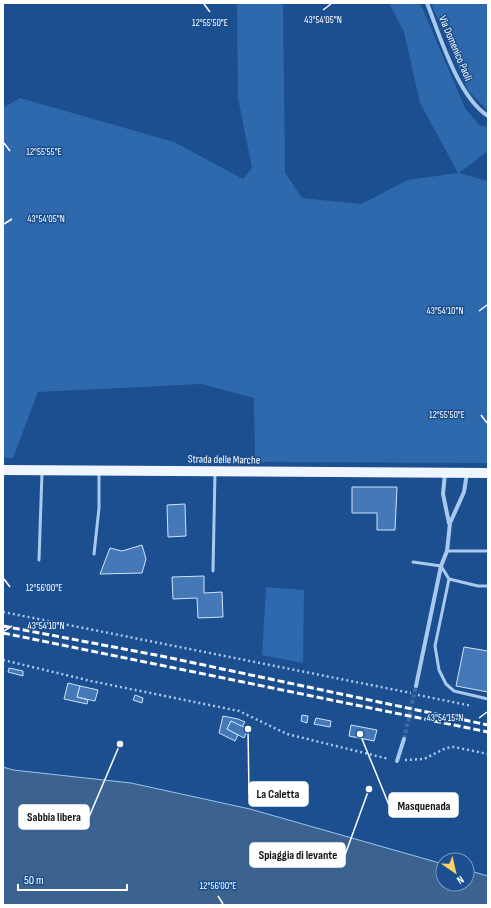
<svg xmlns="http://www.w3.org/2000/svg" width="491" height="908" font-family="'Sofia Sans Condensed',sans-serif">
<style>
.green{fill:#2e69ad}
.water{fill:#3c6290;stroke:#9cc4f0}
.building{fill:#4478b7;stroke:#cfe3fa}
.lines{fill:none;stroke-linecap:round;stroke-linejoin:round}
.street-tunnel{stroke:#3d69a0;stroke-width:4;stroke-dasharray:4 2;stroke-linecap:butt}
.path{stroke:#a9c9ee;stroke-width:2.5;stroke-dasharray:2 3;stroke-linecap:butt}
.lane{stroke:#a9c9ee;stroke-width:3}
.street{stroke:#a9c9ee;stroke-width:4}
.primary{stroke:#f0f6ff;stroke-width:10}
.rail{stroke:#fff;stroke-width:3;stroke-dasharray:7 3;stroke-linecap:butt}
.ticks{fill:none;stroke:#fff;stroke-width:1.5}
.labels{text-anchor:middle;stroke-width:3;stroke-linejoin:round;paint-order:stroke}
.street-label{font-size:11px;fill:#fff;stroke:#1b4f8f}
.ticks-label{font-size:10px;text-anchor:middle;fill:#fff;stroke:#1b4f8f;stroke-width:3;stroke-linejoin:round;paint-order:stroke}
.leader{fill:none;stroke:#fff;stroke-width:1.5}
.callout-dot{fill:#fff;stroke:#1b4f8f;stroke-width:1.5}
.callout{fill:#fff;stroke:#fff;stroke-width:1.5}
.callout-label{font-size:12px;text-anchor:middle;font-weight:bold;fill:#111}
</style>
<rect width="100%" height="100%" fill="#1b4f8f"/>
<g class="green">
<polygon points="237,3 283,3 285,173 302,198 361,204 408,180 458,173 420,103 404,32 389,3 420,3 465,108 479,125 488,127 488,151 459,173 488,181 488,463 255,462 254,398 201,384 38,392 13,458 3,458 3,108 20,98 174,142 243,179 252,168 238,98"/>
<polygon points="431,3 488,3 488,111 468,90"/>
<polygon points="266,587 304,590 303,663 262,655"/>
</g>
<polygon class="water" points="3,767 13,770 131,783 250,809 443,864 443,884 467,884 467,870 488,876 488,905 3,905"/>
<g class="building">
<polygon points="352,487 397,487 395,530 377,530 377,513 352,513"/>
<polygon points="185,504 186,536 168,537 167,505"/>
<polygon points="142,545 146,559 142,573 100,574 110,548 122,551"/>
<polygon points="204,576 204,593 222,592 223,617 198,618 197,598 173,599 172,577"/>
<polygon points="464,647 488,651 488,692 456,686"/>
<polygon points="9,668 23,671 23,676 8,672"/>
<polygon points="68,683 80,686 77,697 88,700 87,704 64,699"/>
<polygon points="80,686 98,690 95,701 77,697"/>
<polygon points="135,695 143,698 142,703 133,700"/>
<polygon points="302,715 308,716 307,723 301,721"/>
<polygon points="223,716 238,719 245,722 242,727 231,721 227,729 238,735 235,741 219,733"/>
<polygon points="316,718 331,721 330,727 314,724"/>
<polygon points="231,721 248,729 244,738 227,729"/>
<polygon points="351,725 377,730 374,741 349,736"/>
</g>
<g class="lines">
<polyline class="street-tunnel" points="404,739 416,686"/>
<g class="path">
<polyline points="3,612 411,693"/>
<polyline points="3,660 91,681 239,711 287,734 389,759"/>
<polyline points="418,695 472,706"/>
<polyline points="405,760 424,759 446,748 454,747 488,754"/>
</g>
<g class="lane">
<polyline points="447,551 488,551"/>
<polyline points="94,554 99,508 99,472"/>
<polyline points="39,560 42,472"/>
<polyline points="413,562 441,566 449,579 478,586 487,586"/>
<polyline points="213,571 215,472"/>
<polyline points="449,579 435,646 439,670 446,684 454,691 488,699"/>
</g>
<g class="street">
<path d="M427,3c13,33 31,94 61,113"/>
<polyline points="445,473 443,494 449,523"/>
<polyline points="416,686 441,566 447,551 450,523 464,492 467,473"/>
<polyline points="397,761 404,739"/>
</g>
<polyline class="primary" points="3,470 488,473"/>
<g class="rail">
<polyline points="3,626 161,656 488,725"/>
<polyline points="3,633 488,732"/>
</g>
</g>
<path class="ticks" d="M204,4l6,8M323,10l8,-6M4,143l6,8M4,224l8,-5M479,311l8,-6M481,415l6,8M4,579l6,8M4,631l8,-5M479,718l8,-6M218,896l5,8"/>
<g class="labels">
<g class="street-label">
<text transform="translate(456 48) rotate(67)" y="4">Via Domenico Paoli</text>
<text transform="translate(224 459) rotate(1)" y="4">Strada delle Marche</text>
</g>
</g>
<g class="ticks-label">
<text x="323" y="23">43°54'05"N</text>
<text x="210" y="26">12°55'50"E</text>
<text x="44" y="155">12°55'55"E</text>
<text x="46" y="222">43°54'05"N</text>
<text x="445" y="314">43°54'10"N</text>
<text x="447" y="418">12°55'50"E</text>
<text x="44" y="591">12°56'00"E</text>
<text x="46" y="629">43°54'10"N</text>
<text x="445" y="721">43°54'15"N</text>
<text x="218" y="889">12°56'00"E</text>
</g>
<path class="leader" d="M248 729L249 794M360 734L389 805M120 744L89 817M369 789L345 855"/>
<g class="callout-dot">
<circle cx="248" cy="729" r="4"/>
<circle cx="360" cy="734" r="4"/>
<circle cx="120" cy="744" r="4"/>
<circle cx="369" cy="789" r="4"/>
</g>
<g class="callout">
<rect x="249" y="782" width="59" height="24" rx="4"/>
<rect x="389" y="793" width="69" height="24" rx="4"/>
<rect x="19" y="805" width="70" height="24" rx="4"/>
<rect x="250" y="843" width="95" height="24" rx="4"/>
</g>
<g class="callout-label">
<text x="278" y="798">La Caletta</text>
<text x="424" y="810">Masquenada</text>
<text x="54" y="821">Sabbia libera</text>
<text x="298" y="859">Spiaggia di levante</text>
</g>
<rect width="491" height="908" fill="none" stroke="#ffffff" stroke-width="8"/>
<g transform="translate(455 872) rotate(146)"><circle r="19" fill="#1b4f8f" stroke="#7695bc"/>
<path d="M0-3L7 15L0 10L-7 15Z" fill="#ffd166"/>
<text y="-6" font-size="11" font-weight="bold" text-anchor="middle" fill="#ffffff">N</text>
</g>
<path d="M18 884v6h109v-6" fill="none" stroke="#ffffff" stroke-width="2"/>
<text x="24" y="884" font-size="12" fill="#ffffff" stroke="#1b4f8f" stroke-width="3" paint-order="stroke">50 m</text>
</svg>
